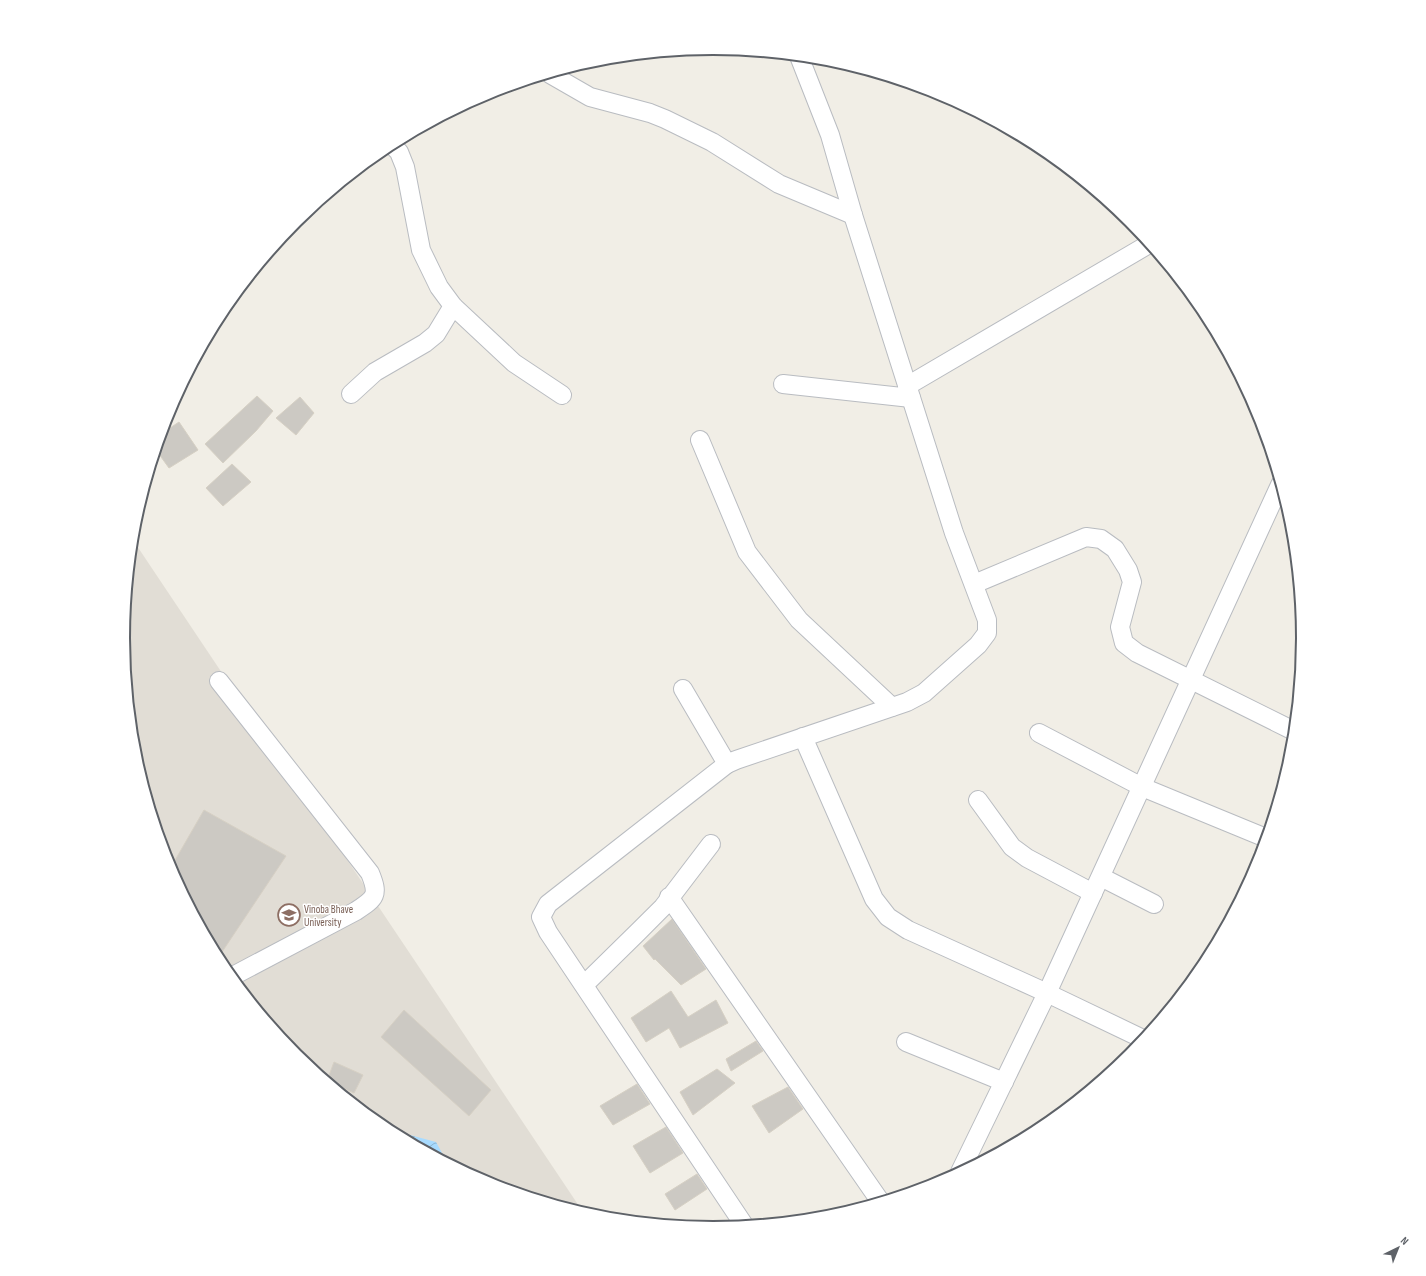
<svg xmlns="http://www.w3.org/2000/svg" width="1426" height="1276" font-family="'Sofia Sans Condensed',sans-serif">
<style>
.education{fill:#e1ddd5}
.water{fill:url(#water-waves)}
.building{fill:#ccc9c3;stroke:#d6d0c4}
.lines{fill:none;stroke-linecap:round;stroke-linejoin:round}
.minor-casing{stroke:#b9bcc1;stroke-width:20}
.minor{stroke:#fff;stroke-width:18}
.labels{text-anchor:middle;stroke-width:3;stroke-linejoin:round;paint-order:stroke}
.education-label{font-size:11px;fill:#785e54;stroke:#fff;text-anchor:start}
.rim{fill:none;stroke:#5e6268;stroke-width:2}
</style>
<defs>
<pattern id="water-waves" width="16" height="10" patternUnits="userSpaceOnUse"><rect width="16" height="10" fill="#a8dbff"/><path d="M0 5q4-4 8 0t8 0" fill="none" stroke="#8cb5d2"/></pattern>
</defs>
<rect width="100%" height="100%" fill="#f1eee6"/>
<polygon class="education" points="133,540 583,1212 487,1183 385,1128 296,1055 222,966 168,864 134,753 123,638"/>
<polygon class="water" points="410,1135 436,1142 447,1162 405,1139"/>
<g class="building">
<polygon points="257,396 273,411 256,431 223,463 205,444"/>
<polygon points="300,397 314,413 296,435 276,418"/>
<polygon points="179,422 198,450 169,468 156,450 161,434"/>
<polygon points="232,464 251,482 223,506 206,488"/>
<polygon points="204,810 286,856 218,958 170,869"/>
<polygon points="672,919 706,969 681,985 655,959 654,960 643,946"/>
<polygon points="671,991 688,1017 716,1000 728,1023 680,1048 669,1028 646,1042 631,1018"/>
<polygon points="404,1010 491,1090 469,1116 381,1037"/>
<polygon points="756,1041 763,1051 731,1071 726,1059"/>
<polygon points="334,1062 363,1075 354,1093 327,1081"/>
<polygon points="717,1069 735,1083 693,1115 680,1092"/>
<polygon points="637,1084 650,1104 613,1125 600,1106"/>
<polygon points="788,1087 803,1109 769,1133 752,1106"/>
<polygon points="666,1127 683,1153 650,1173 633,1146"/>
<polygon points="697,1174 707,1189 675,1210 665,1194"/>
</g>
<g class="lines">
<g class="minor-casing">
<g id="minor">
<polyline points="550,74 590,97 650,113 665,119 712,142 779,184 853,215"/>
<polyline points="391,144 399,152 405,167 421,250 439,287 453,306 514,363 562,395"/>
<polyline points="783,384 911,398"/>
<polyline points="907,386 1149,244"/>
<polyline points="351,394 375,372 425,343 436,334 453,306"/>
<polyline points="700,440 747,552 799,620 892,707"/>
<polyline points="974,584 1086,537 1101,539 1115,549 1128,570 1132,582 1120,627 1124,643 1137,653 1294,731"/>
<path d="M219,681l151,192c9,22 6,25 -14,38l-125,66"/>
<polyline points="683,689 727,764"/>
<polyline points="1039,733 1142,787 1266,838"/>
<polyline points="803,737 874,899 888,917 908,930 1047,993 1143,1039"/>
<polyline points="978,800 1012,847 1027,858 1093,893"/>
<polyline points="1101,877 1154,904"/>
<polyline points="669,897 880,1201"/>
<polyline points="584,985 638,932 663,907 711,844"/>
<polyline points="906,1042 1004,1082"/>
<polyline points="960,1172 1047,993 1280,485"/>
<polyline points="744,1225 548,932 541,917 548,904 727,764 736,760 907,702 924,693 978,645 987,633 987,620 954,533 853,215 830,135 799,56"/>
</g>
</g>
<use href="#minor" class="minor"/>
</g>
<defs>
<g id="university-ring" transform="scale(1.15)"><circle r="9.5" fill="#fff" stroke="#8d6e63" stroke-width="1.5"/><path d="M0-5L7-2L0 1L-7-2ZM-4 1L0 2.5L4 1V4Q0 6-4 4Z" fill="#8d6e63"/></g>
</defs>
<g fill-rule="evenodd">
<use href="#university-ring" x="289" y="915"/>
</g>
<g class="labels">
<g class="education-label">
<text x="304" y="913">Vinoba Bhave<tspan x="304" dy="13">University</tspan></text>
</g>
</g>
<path d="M0 0H1426V1276H0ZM130 638a583 583 0 1 1 1166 0a583 583 0 1 1-1166 0Z" fill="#fff" fill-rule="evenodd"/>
<path class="rim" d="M130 638a583 583 0 1 1 1166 0a583 583 0 1 1-1166 0Z"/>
<g transform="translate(1398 1248) rotate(43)" stroke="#ffffff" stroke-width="3" paint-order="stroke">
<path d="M0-3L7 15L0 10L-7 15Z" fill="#5e6268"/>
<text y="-6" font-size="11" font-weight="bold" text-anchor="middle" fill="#5e6268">N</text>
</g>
</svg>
